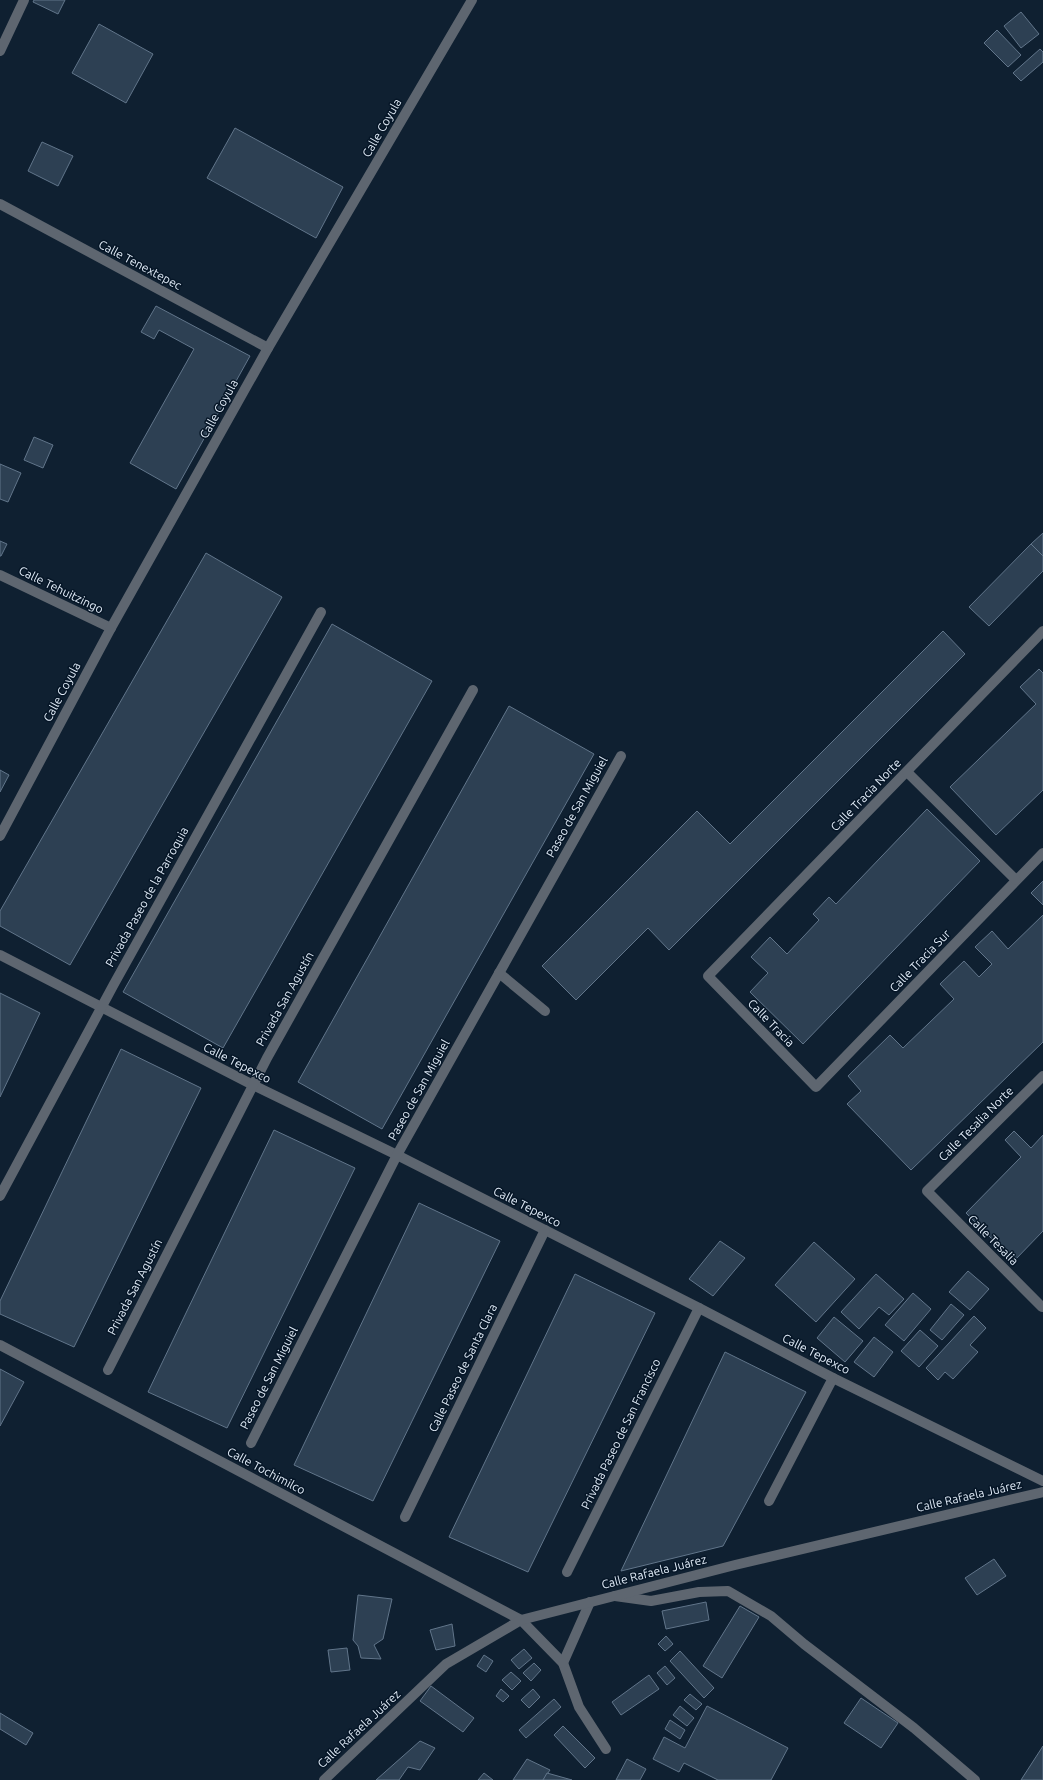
<svg xmlns="http://www.w3.org/2000/svg" width="1043" height="1780" font-family="Ubuntu,sans-serif">
<style>
.building{fill:#2d4053;stroke:#61758a}
.lines{fill:none;stroke-linecap:round;stroke-linejoin:round}
.lane{stroke:#5e6670;stroke-width:10}
.street{stroke:#5e6670;stroke-width:10}
.labels{text-anchor:middle;stroke-width:3;stroke-linejoin:round;paint-order:stroke}
.street-label{font-size:12px;fill:#e0ebf7;stroke:#061627}
</style>
<rect width="100%" height="100%" fill="#0f2031"/>
<g class="building">
<polygon points="34,0 65,0 58,14 33,2"/>
<polygon points="1021,12 1039,34 1021,48 1004,26"/>
<polygon points="99,24 153,54 126,103 72,73"/>
<polygon points="997,30 1021,55 1008,67 984,43"/>
<polygon points="1040,49 1043,52 1043,62 1021,81 1013,73"/>
<polygon points="235,128 343,187 316,238 207,178"/>
<polygon points="42,142 73,156 58,186 28,171"/>
<polygon points="156,306 250,356 176,489 130,463 194,349 159,330 154,339 141,332"/>
<polygon points="34,437 53,445 43,468 24,460"/>
<polygon points="0,464 21,473 8,502 0,499"/>
<polygon points="1043,533 1043,556 1031,544"/>
<polygon points="0,541 7,544 1,556 0,556"/>
<polygon points="1031,544 1043,556 1043,571 989,626 969,607"/>
<polygon points="206,553 282,597 70,965 0,926 0,911"/>
<polygon points="332,624 432,681 223,1048 123,992"/>
<polygon points="943,631 965,654 669,950 648,928 576,1000 542,966 697,811 730,844"/>
<polygon points="1039,669 1043,673 1043,790 996,835 950,787 1036,704 1020,687"/>
<polygon points="509,706 594,754 382,1129 298,1082"/>
<polygon points="0,770 9,775 0,792"/>
<polygon points="927,809 980,861 803,1044 750,992 768,973 751,957 770,937 787,954 819,920 813,914 829,897 836,904"/>
<polygon points="1043,881 1043,905 1031,893"/>
<polygon points="1043,915 1043,1042 911,1170 847,1104 861,1091 848,1076 890,1035 903,1048 954,999 940,984 964,961 979,977 992,964 975,947 992,931 1008,949"/>
<polygon points="0,993 40,1013 0,1097"/>
<polygon points="121,1049 201,1088 74,1347 0,1314 0,1301"/>
<polygon points="274,1130 355,1168 227,1428 148,1392"/>
<polygon points="1014,1131 1031,1148 1043,1135 1043,1231 1014,1261 966,1213 1021,1157 1005,1140"/>
<polygon points="419,1203 500,1241 373,1501 294,1465"/>
<polygon points="720,1241 745,1258 713,1296 689,1279"/>
<polygon points="814,1242 855,1279 816,1322 775,1285"/>
<polygon points="968,1271 989,1289 970,1310 949,1292"/>
<polygon points="575,1274 655,1313 528,1572 449,1537"/>
<polygon points="876,1274 904,1299 889,1315 879,1307 859,1329 841,1312"/>
<polygon points="913,1293 931,1309 904,1341 885,1325"/>
<polygon points="951,1304 964,1315 942,1340 930,1330"/>
<polygon points="974,1316 986,1328 970,1345 978,1352 953,1379 945,1372 938,1380 926,1368"/>
<polygon points="834,1317 863,1341 845,1362 817,1338"/>
<polygon points="920,1330 938,1346 919,1367 901,1351"/>
<polygon points="874,1337 893,1352 874,1377 854,1362"/>
<polygon points="725,1352 806,1392 723,1546 621,1571"/>
<polygon points="0,1369 24,1382 0,1426"/>
<polygon points="994,1559 1006,1576 977,1595 965,1578"/>
<polygon points="358,1595 392,1599 383,1639 374,1645 381,1659 361,1658 358,1646 353,1640"/>
<polygon points="706,1602 709,1620 666,1629 662,1611"/>
<polygon points="740,1606 759,1617 722,1678 703,1666"/>
<polygon points="452,1624 455,1646 436,1650 430,1630"/>
<polygon points="666,1636 673,1644 665,1651 658,1644"/>
<polygon points="347,1648 350,1670 331,1672 328,1650"/>
<polygon points="524,1649 532,1658 519,1669 511,1660"/>
<polygon points="680,1651 714,1688 704,1698 670,1661"/>
<polygon points="484,1655 493,1661 486,1672 477,1666"/>
<polygon points="534,1663 541,1670 531,1681 523,1673"/>
<polygon points="665,1666 675,1678 667,1685 657,1673"/>
<polygon points="511,1672 521,1681 512,1690 502,1680"/>
<polygon points="649,1675 659,1689 621,1715 612,1702"/>
<polygon points="431,1686 474,1718 463,1732 420,1701"/>
<polygon points="501,1689 509,1696 503,1702 496,1696"/>
<polygon points="533,1689 540,1697 529,1708 521,1700"/>
<polygon points="690,1694 702,1704 696,1710 684,1700"/>
<polygon points="861,1698 898,1723 881,1748 844,1723"/>
<polygon points="554,1699 561,1707 526,1738 519,1730"/>
<polygon points="680,1706 694,1718 687,1726 673,1715"/>
<polygon points="707,1706 788,1748 771,1780 718,1780 684,1763 679,1772 653,1759 664,1737 685,1748"/>
<polygon points="0,1713 33,1733 26,1745 0,1729"/>
<polygon points="670,1720 685,1730 680,1739 665,1729"/>
<polygon points="563,1726 595,1758 585,1768 554,1735"/>
<polygon points="420,1741 435,1748 420,1770 408,1767 399,1780 376,1780"/>
<polygon points="1043,1746 1043,1780 1021,1780"/>
<polygon points="527,1759 550,1770 543,1780 513,1780"/>
<polygon points="627,1759 646,1769 640,1780 616,1780"/>
<polygon points="484,1773 493,1780 478,1780"/>
<polygon points="547,1773 572,1780 543,1780"/>
</g>
<g class="lines">
<polyline class="lane" points="615,1596 651,1601 699,1592 728,1591 771,1616 804,1644 914,1728 975,1780"/>
<g class="street">
<polyline points="0,51 24,0"/>
<polyline points="0,204 268,348"/>
<polyline points="0,575 111,628"/>
<polyline points="1043,631 708,976 816,1087 1043,853"/>
<polyline points="907,772 1016,880"/>
<polyline points="0,836 111,628 268,348 472,0"/>
<polyline points="0,955 253,1085 397,1155 699,1308 833,1378 1043,1481"/>
<polyline points="499,973 545,1011"/>
<polyline points="1043,1076 927,1191 1042,1307 1043,1306"/>
<polyline points="0,1196 114,984 321,612"/>
<polyline points="0,1345 521,1620 563,1663 579,1707 606,1749"/>
<polyline points="108,1370 267,1058 473,690"/>
<polyline points="251,1443 397,1155 621,756"/>
<polyline points="769,1501 833,1378"/>
<polyline points="405,1517 545,1230"/>
<polyline points="567,1572 699,1308"/>
<polyline points="563,1663 590,1602"/>
<polyline points="324,1780 446,1664 521,1620 735,1565 1043,1492"/>
</g>
</g>
<g class="labels">
<g class="street-label">
<text transform="translate(382 128) rotate(-60)" y="4">Calle Coyula</text>
<text transform="translate(140 265) rotate(28)" y="4">Calle Tenextepec</text>
<text transform="translate(219 409) rotate(-61)" y="4">Calle Coyula</text>
<text transform="translate(61 590) rotate(26)" y="4">Calle Tehuitzingo</text>
<text transform="translate(62 692) rotate(-62)" y="4">Calle Coyula</text>
<text transform="translate(866 795) rotate(-46)" y="4">Calle Tracia Norte</text>
<text transform="translate(577 807) rotate(-61)" y="4">Paseo de San Miguiel</text>
<text transform="translate(147 897) rotate(-61)" y="4">Privada Paseo de la Parroquia</text>
<text transform="translate(920 961) rotate(-46)" y="4">Calle Tracia Sur</text>
<text transform="translate(285 999) rotate(-61)" y="4">Privada San Agustín</text>
<text transform="translate(771 1023) rotate(46)" y="4">Calle Tracia</text>
<text transform="translate(237 1063) rotate(27)" y="4">Calle Tepexco</text>
<text transform="translate(419 1090) rotate(-61)" y="4">Paseo de San Miguiel</text>
<text transform="translate(976 1124) rotate(-45)" y="4">Calle Tesalia Norte</text>
<text transform="translate(527 1207) rotate(27)" y="4">Calle Tepexco</text>
<text transform="translate(993 1240) rotate(45)" y="4">Calle Tesalia</text>
<text transform="translate(135 1287) rotate(-63)" y="4">Privada San Agustín</text>
<text transform="translate(816 1354) rotate(27)" y="4">Calle Tepexco</text>
<text transform="translate(463 1368) rotate(-64)" y="4">Calle Paseo de Santa Clara</text>
<text transform="translate(269 1378) rotate(-63)" y="4">Paseo de San Miguiel</text>
<text transform="translate(621 1434) rotate(-64)" y="4">Privada Paseo de San Francisco</text>
<text transform="translate(266 1471) rotate(28)" y="4">Calle Tochimilco</text>
<text transform="translate(969 1496) rotate(-13)" y="4">Calle Rafaela Juárez</text>
<text transform="translate(654 1572) rotate(-14)" y="4">Calle Rafaela Juárez</text>
<text transform="translate(359 1729) rotate(-43)" y="4">Calle Rafaela Juárez</text>
</g>
</g>
</svg>
